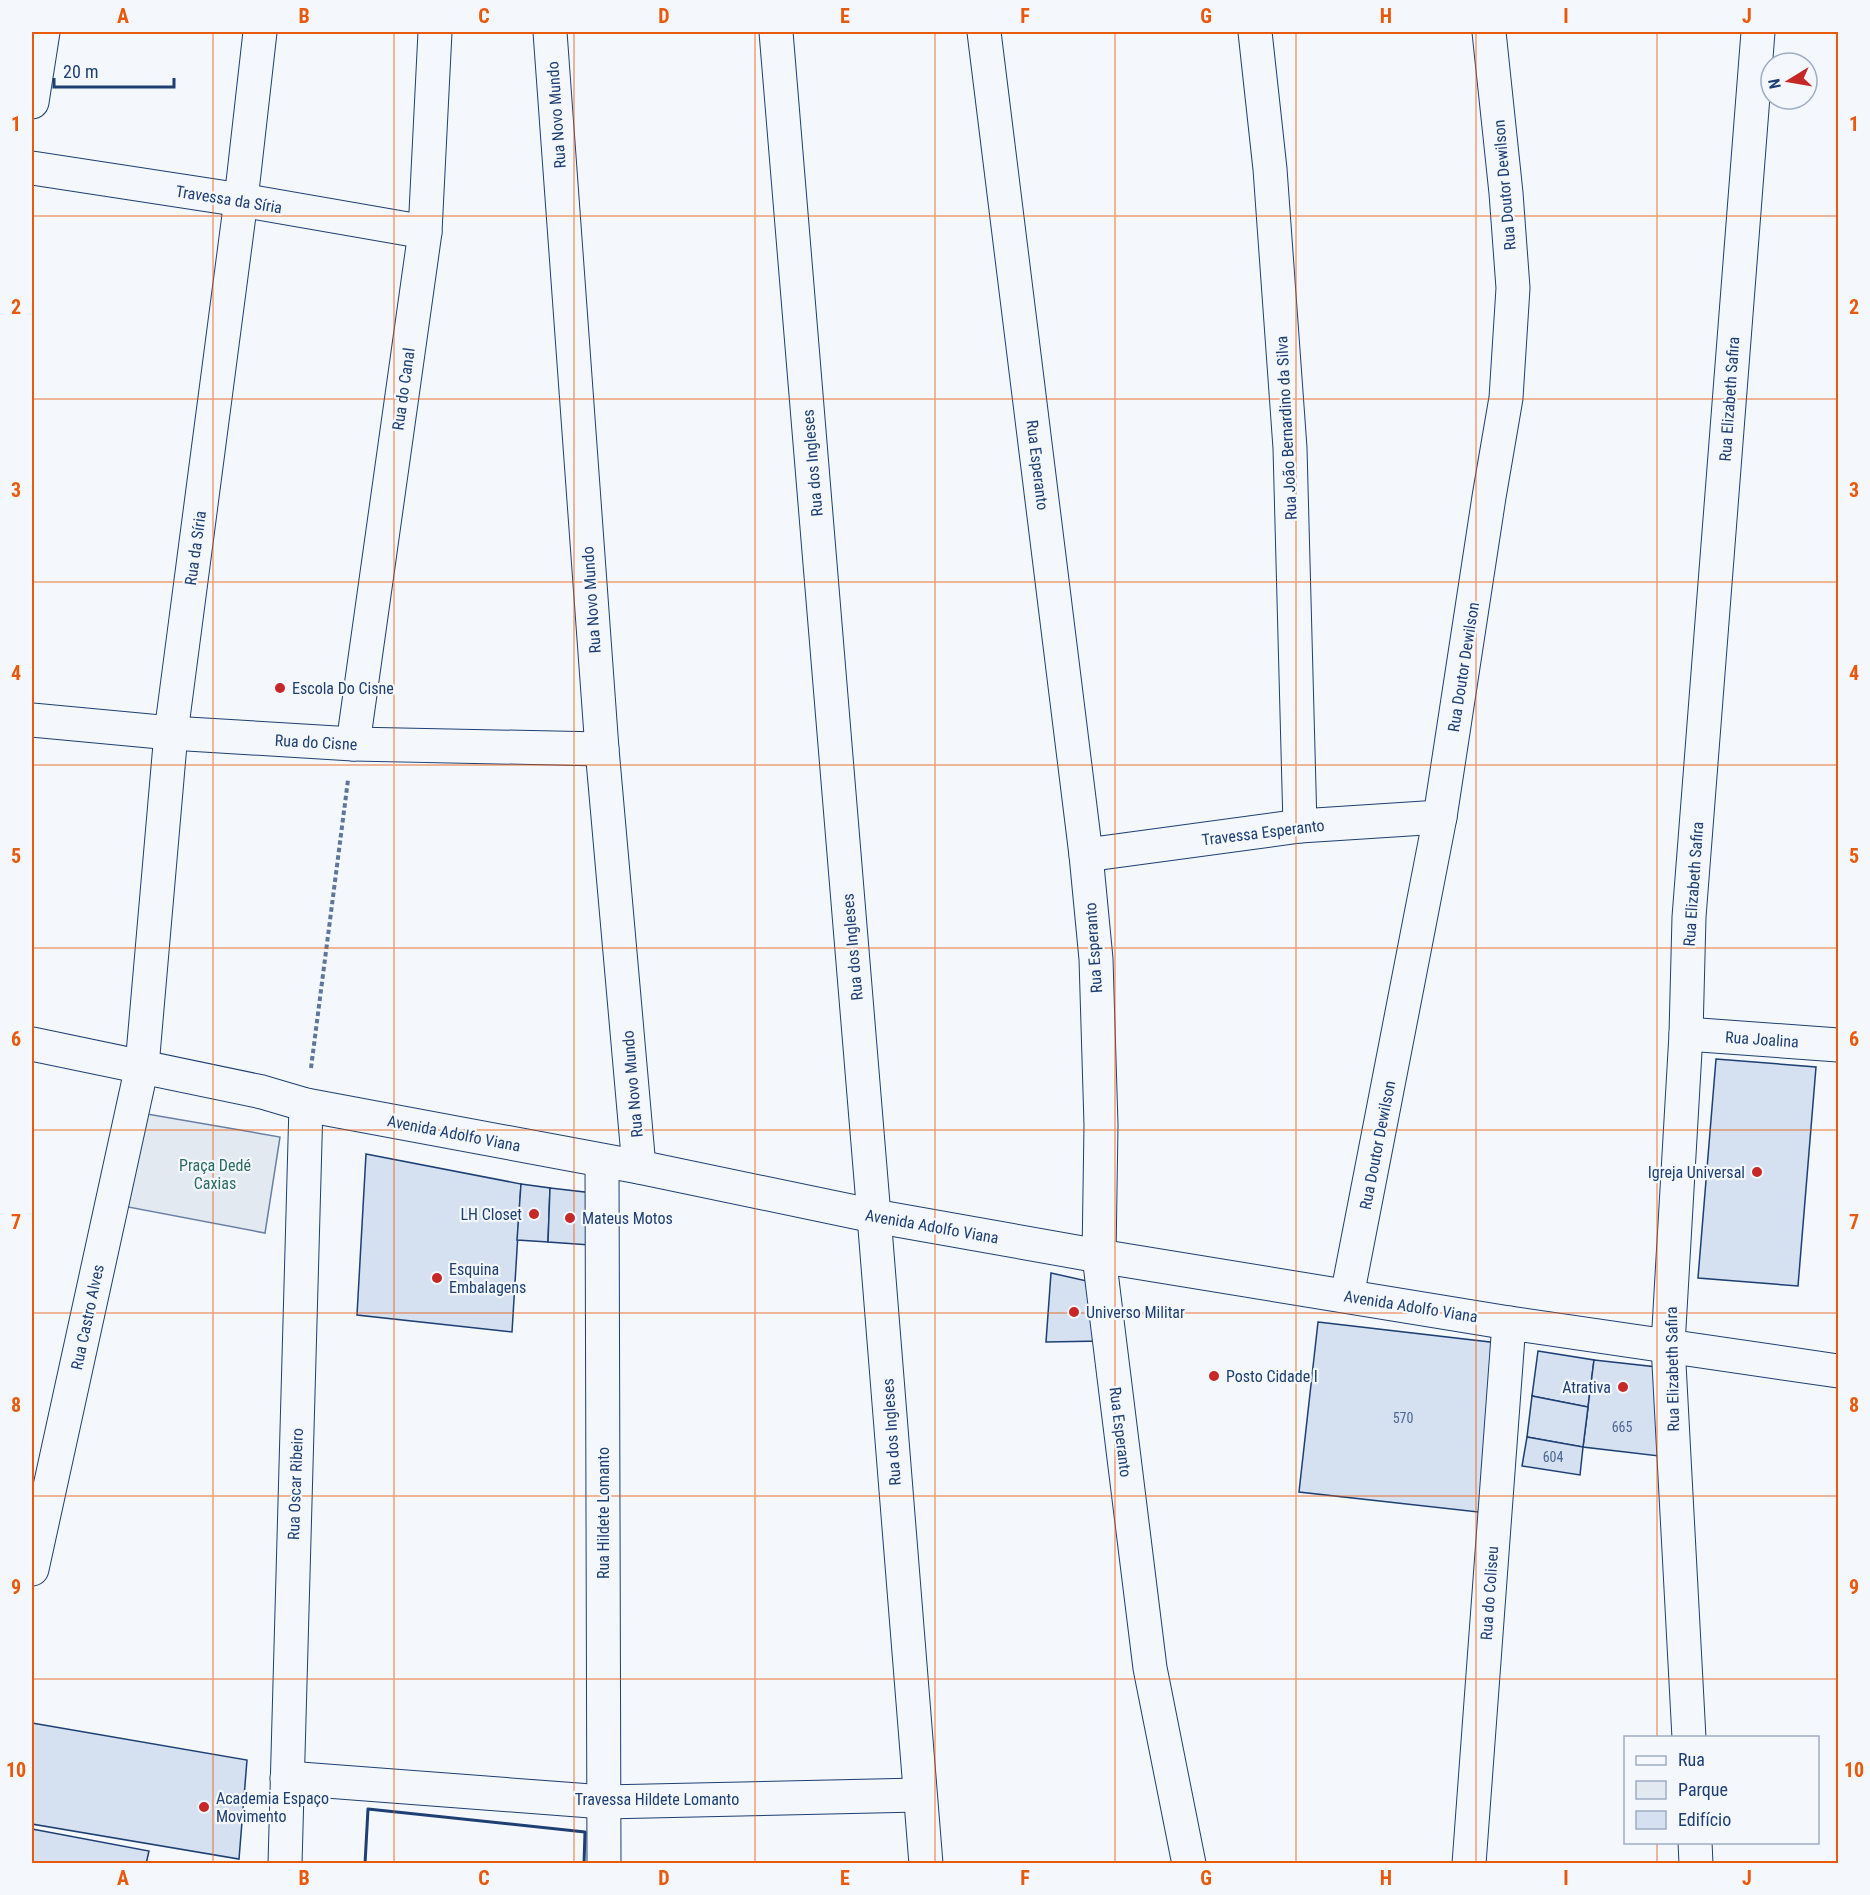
<svg xmlns="http://www.w3.org/2000/svg" width="1870" height="1895" font-family="'Roboto Condensed',sans-serif">
<style>
.green{fill:#e3e9f0;stroke:#687fa3;stroke-width:1.5}
.building{fill:#d5e0f0;stroke:#1d3f73;stroke-width:1.5}
.lines{fill:none;stroke-linecap:round;stroke-linejoin:round}
.minor-casing{stroke:#1d3f73;stroke-width:35}
.major-casing{stroke:#1d3f73;stroke-width:35}
.path{stroke:#5e769c;stroke-width:4;stroke-dasharray:4.5 3;stroke-linecap:butt}
.minor{stroke:#f4f7fb;stroke-width:33}
.major{stroke:#f4f7fb;stroke-width:33}
.wall{stroke:#1d3f73;stroke-width:3}
.grid{fill:none;stroke:#e8590c;stroke-width:1.5;stroke-opacity:0.55}
.poi-dot{fill:#c62828;stroke:#f4f7fb;stroke-width:2}
.labels{text-anchor:middle;stroke-width:4.5;stroke-linejoin:round;paint-order:stroke}
.number-label{font-size:14px;fill:#4b6792}
.street-label{font-size:16px;fill:#1d3f73;stroke:#f4f7fb}
.poi-label{font-size:16px;fill:#1d3f73;stroke:#f4f7fb;text-anchor:start}
.park-label{font-size:16px;fill:#2c6c60;stroke:#f4f7fb}
.neatline{fill:none;stroke:#e8590c;stroke-width:2}
.grid-label{font-size:20px;text-anchor:middle;font-weight:bold;fill:#e8590c}
</style>
<rect width="100%" height="100%" fill="#f4f7fb"/>
<polygon class="green" points="147,1114 280,1137 265,1233 128,1207"/>
<g class="building">
<polygon points="1716,1059 1816,1067 1798,1286 1698,1278"/>
<polygon points="366,1154 521,1184 512,1332 357,1315"/>
<polygon points="521,1184 550,1188 548,1242 517,1240"/>
<polygon points="550,1188 593,1193 590,1245 548,1242"/>
<polygon points="1051,1273 1096,1283 1103,1341 1046,1342"/>
<polygon points="1318,1322 1507,1344 1487,1513 1299,1492"/>
<polygon points="1538,1351 1594,1360 1588,1407 1532,1396"/>
<polygon points="1594,1360 1657,1367 1659,1456 1583,1447"/>
<polygon points="1532,1396 1588,1407 1583,1447 1527,1437"/>
<polygon points="1527,1437 1583,1447 1580,1475 1522,1466"/>
<polygon points="32,1723 247,1760 239,1859 32,1824"/>
<polygon points="32,1829 149,1851 146,1864 32,1864"/>
</g>
<g class="lines">
<g class="minor-casing">
<g id="minor">
<polyline points="550,32 602,749 639,1167"/>
<polyline points="776,32 874,1216 926,1864"/>
<polyline points="984,32 1086,855 1096,959 1101,1125 1099,1256 1150,1668 1189,1864"/>
<polyline points="1255,32 1270,169 1290,448 1300,826"/>
<polyline points="32,102 43,32"/>
<polyline points="32,168 241,200 425,232"/>
<polyline points="32,720 171,733 353,744 602,749"/>
<polyline points="353,744 425,232 435,32"/>
<polyline points="1086,855 1300,826 1440,817"/>
<polyline points="1686,1034 1838,1045"/>
<polyline points="602,1162 604,1864"/>
<polyline points="1347,1296 1440,817 1489,497 1506,398 1513,288 1506,193 1489,32"/>
<polyline points="32,1569 142,1066 171,733 241,200 260,32"/>
<polyline points="1689,1738 1668,1345 1686,1034 1689,917 1758,32"/>
<polyline points="287,1778 604,1802 919,1795"/>
<polyline points="1695,1842 1696,1864"/>
<polyline points="1469,1864 1509,1323"/>
</g>
</g>
<g class="major-casing">
<g id="major">
<polyline points="32,1044 262,1092 306,1105 639,1167 874,1216 1099,1256 1509,1323 1838,1371"/>
<polyline points="285,1864 306,1105"/>
</g>
</g>
<polyline class="path" points="311,1068 348,780"/>
<use href="#minor" class="minor"/>
<use href="#major" class="major"/>
<polyline class="wall" points="365,1864 368,1809 585,1832 584,1864"/>
</g>
<path class="grid" d="M213,32v1832M394,32v1832M574,32v1832M755,32v1832M935,32v1832M1115,32v1832M1296,32v1832M1476,32v1832M1657,32v1706M32,216h1806M32,399h1806M32,582h1806M32,765h1806M32,948h1806M32,1130h1806M32,1313h1806M32,1496h1806M32,1679h1806M1657,1842v22"/>
<g class="poi-dot">
<circle cx="280" cy="688" r="6"/>
<circle cx="1757" cy="1172" r="6"/>
<circle cx="534" cy="1214" r="6"/>
<circle cx="570" cy="1218" r="6"/>
<circle cx="437" cy="1278" r="6"/>
<circle cx="1074" cy="1312" r="6"/>
<circle cx="1214" cy="1376" r="6"/>
<circle cx="1623" cy="1387" r="6"/>
<circle cx="204" cy="1807" r="6"/>
</g>
<g class="labels">
<g class="number-label">
<text x="1403" y="1423">570</text>
<text x="1622" y="1432">665</text>
<text x="1553" y="1462">604</text>
</g>
<g class="street-label">
<text transform="translate(556 115) rotate(-94)" y="6">Rua Novo Mundo</text>
<text transform="translate(1504 185) rotate(-95)" y="6">Rua Doutor Dewilson</text>
<text transform="translate(229 199) rotate(9)" y="6">Travessa da Síria</text>
<text transform="translate(403 389) rotate(-82)" y="6">Rua do Canal</text>
<text transform="translate(1729 399) rotate(-86)" y="6">Rua Elizabeth Safira</text>
<text transform="translate(1286 428) rotate(-93)" y="6">Rua João Bernardino da Silva</text>
<text transform="translate(812 463) rotate(-95)" y="6">Rua dos Ingleses</text>
<text transform="translate(1038 465) rotate(83)" y="6">Rua Esperanto</text>
<text transform="translate(195 548) rotate(-82)" y="6">Rua da Síria</text>
<text transform="translate(591 600) rotate(-94)" y="6">Rua Novo Mundo</text>
<text transform="translate(1463 667) rotate(-81)" y="6">Rua Doutor Dewilson</text>
<text transform="translate(316 742) rotate(3)" y="6">Rua do Cisne</text>
<text transform="translate(1263 832) rotate(-7)" y="6">Travessa Esperanto</text>
<text transform="translate(1693 884) rotate(-86)" y="6">Rua Elizabeth Safira</text>
<text transform="translate(852 947) rotate(-95)" y="6">Rua dos Ingleses</text>
<text transform="translate(1093 948) rotate(-94)" y="6">Rua Esperanto</text>
<text transform="translate(1762 1039) rotate(4)" y="6">Rua Joalina</text>
<text transform="translate(632 1084) rotate(-95)" y="6">Rua Novo Mundo</text>
<text transform="translate(454 1133) rotate(11)" y="6">Avenida Adolfo Viana</text>
<text transform="translate(1377 1145) rotate(-79)" y="6">Rua Doutor Dewilson</text>
<text transform="translate(932 1226) rotate(10)" y="6">Avenida Adolfo Viana</text>
<text transform="translate(1411 1306) rotate(9)" y="6">Avenida Adolfo Viana</text>
<text transform="translate(87 1317) rotate(-78)" y="6">Rua Castro Alves</text>
<text transform="translate(1672 1369) rotate(-91)" y="6">Rua Elizabeth Safira</text>
<text transform="translate(891 1432) rotate(-94)" y="6">Rua dos Ingleses</text>
<text transform="translate(1121 1432) rotate(83)" y="6">Rua Esperanto</text>
<text transform="translate(295 1484) rotate(-88)" y="6">Rua Oscar Ribeiro</text>
<text transform="translate(603 1513) rotate(-90)" y="6">Rua Hildete Lomanto</text>
<text transform="translate(1489 1593) rotate(-86)" y="6">Rua do Coliseu</text>
<text x="657" y="1805">Travessa Hildete Lomanto</text>
</g>
<g class="poi-label">
<text x="292" y="694">Escola Do Cisne</text>
<text x="1745" y="1178" text-anchor="end">Igreja Universal</text>
<text x="522" y="1220" text-anchor="end">LH Closet</text>
<text x="582" y="1224">Mateus Motos</text>
<text x="449" y="1275">Esquina<tspan x="449" dy="18">Embalagens</tspan></text>
<text x="1086" y="1318">Universo Militar</text>
<text x="1226" y="1382">Posto Cidade I</text>
<text x="1611" y="1393" text-anchor="end">Atrativa</text>
<text x="216" y="1804">Academia Espaço<tspan x="216" dy="18">Movimento</tspan></text>
</g>
<g class="park-label">
<text x="215" y="1171">Praça Dedé<tspan x="215" dy="18">Caxias</tspan></text>
</g>
</g>
<rect width="1870" height="1895" fill="none" stroke="#f4f7fb" stroke-width="66"/>
<rect x="1624" y="1736" width="195" height="108" fill="#f4f7fb" stroke="#9eadc5" stroke-width="1.5"/>
<rect x="1636" y="1756" width="30" height="9" fill="#f4f7fb" stroke="#9eadc5" stroke-width="1.5"/>
<text x="1678" y="1766" font-size="18" fill="#1d3f73">Rua</text>
<rect x="1636" y="1781" width="30" height="18" fill="#e3e9f0" stroke="#9eadc5" stroke-width="1.5"/>
<text x="1678" y="1796" font-size="18" fill="#1d3f73">Parque</text>
<rect x="1636" y="1811" width="30" height="18" fill="#d5e0f0" stroke="#9eadc5" stroke-width="1.5"/>
<text x="1678" y="1826" font-size="18" fill="#1d3f73">Edifício</text>
<g transform="translate(1789 81) rotate(259)"><circle r="28" fill="#f4f7fb" stroke="#9eadc5" stroke-width="1.5"/>
<path d="M0-4.5L10 22L0 15L-10 22Z" fill="#c62828"/>
<text y="-9" font-size="16" font-weight="bold" text-anchor="middle" fill="#1d3f73">N</text>
</g>
<path d="M54 78v9h120v-9" fill="none" stroke="#1d3f73" stroke-width="3"/>
<text x="63" y="78" font-size="18" fill="#1d3f73" stroke="#f4f7fb" stroke-width="4.5" paint-order="stroke">20 m</text>
<rect x="33" y="33" width="1804" height="1829" class="neatline"/>
<g class="grid-label">
<text x="123" y="23">A</text>
<text x="304" y="23">B</text>
<text x="484" y="23">C</text>
<text x="664" y="23">D</text>
<text x="845" y="23">E</text>
<text x="1025" y="23">F</text>
<text x="1206" y="23">G</text>
<text x="1386" y="23">H</text>
<text x="1566" y="23">I</text>
<text x="1747" y="23">J</text>
<text x="16" y="131">1</text>
<text x="1854" y="131">1</text>
<text x="16" y="314">2</text>
<text x="1854" y="314">2</text>
<text x="16" y="497">3</text>
<text x="1854" y="497">3</text>
<text x="16" y="680">4</text>
<text x="1854" y="680">4</text>
<text x="16" y="863">5</text>
<text x="1854" y="863">5</text>
<text x="16" y="1046">6</text>
<text x="1854" y="1046">6</text>
<text x="16" y="1229">7</text>
<text x="1854" y="1229">7</text>
<text x="16" y="1412">8</text>
<text x="1854" y="1412">8</text>
<text x="16" y="1594">9</text>
<text x="1854" y="1594">9</text>
<text x="16" y="1777">10</text>
<text x="1854" y="1777">10</text>
<text x="123" y="1885">A</text>
<text x="304" y="1885">B</text>
<text x="484" y="1885">C</text>
<text x="664" y="1885">D</text>
<text x="845" y="1885">E</text>
<text x="1025" y="1885">F</text>
<text x="1206" y="1885">G</text>
<text x="1386" y="1885">H</text>
<text x="1566" y="1885">I</text>
<text x="1747" y="1885">J</text>
</g>
</svg>
